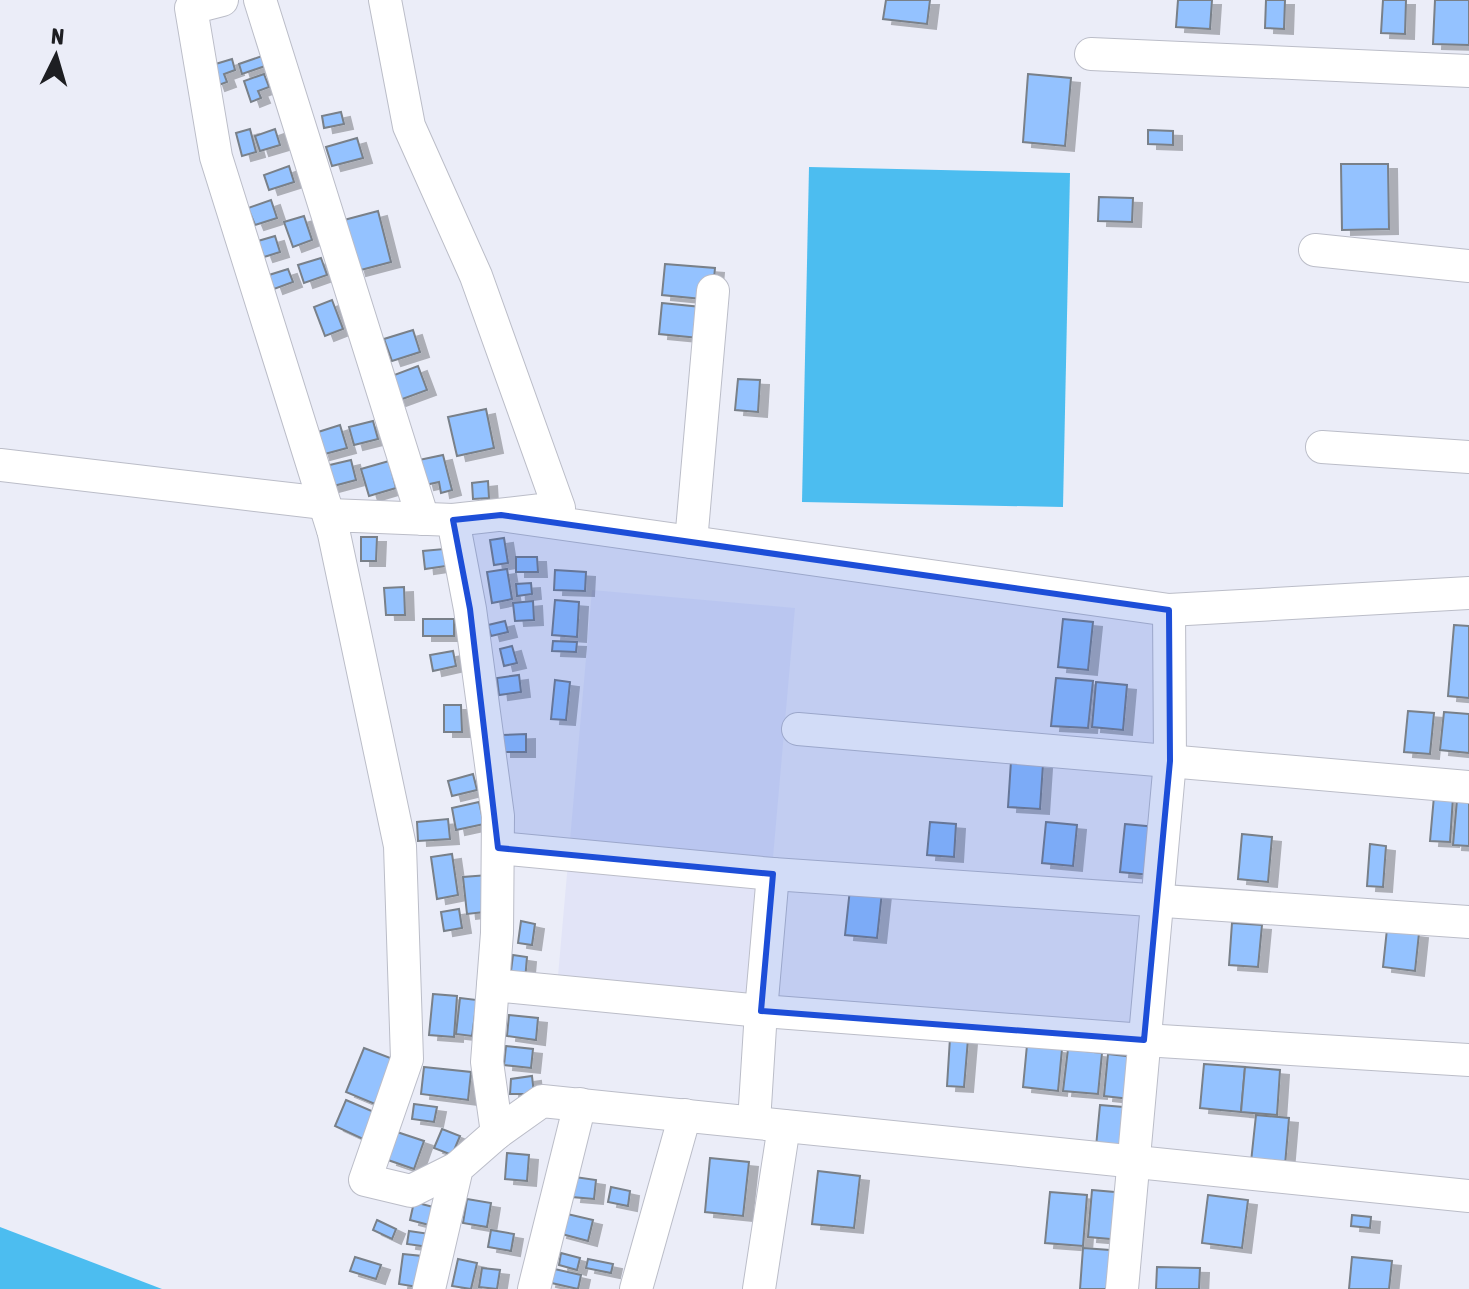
<svg xmlns="http://www.w3.org/2000/svg" width="1469" height="1289" font-family="'Asap Condensed',sans-serif">
<style>
.built{fill:#e2e4f7}
.water{fill:#4cbdf0}
.building{fill:#94c2ff;stroke:#798089;stroke-width:2;filter:url(#shadow)}
.lines{fill:none;stroke-linecap:round;stroke-linejoin:round}
.street-casing{stroke:#bbbdc8;stroke-width:34}
.street{stroke:#fff;stroke-width:32}
.marked{fill:#1d4ed8;fill-opacity:0.2;stroke:#1d4ed8;stroke-width:6;stroke-linejoin:round}
</style>
<defs>
<filter id="shadow"><feDropShadow dx="9" dy="5" stdDeviation="0" flood-color="#0004"/></filter>
</defs>
<rect width="100%" height="100%" fill="#ebedf8"/>
<polygon class="built" points="592,590 795,608 761,994 558,976"/>
<g class="water">
<polygon points="809,167 1070,173 1063,507 802,502"/>
<polygon points="0,1227 162,1289 0,1289"/>
</g>
<g class="building">
<polygon points="886,0 930,0 927,24 883,19"/>
<polygon points="1178,0 1212,0 1210,29 1176,27"/>
<polygon points="1266,0 1285,0 1284,29 1265,28"/>
<polygon points="1383,0 1406,0 1405,34 1381,33"/>
<polygon points="1435,0 1469,0 1469,45 1433,44"/>
<polygon points="265,55 268,65 242,74 239,64"/>
<polygon points="232,59 235,70 224,74 227,82 216,86 209,66"/>
<polygon points="264,74 269,87 258,91 261,98 251,102 244,81"/>
<polygon points="1028,74 1071,78 1065,146 1023,142"/>
<polygon points="341,112 344,124 324,128 322,116"/>
<polygon points="250,129 256,152 242,156 236,133"/>
<polygon points="275,129 280,145 260,151 255,136"/>
<polygon points="1148,130 1173,131 1173,145 1148,144"/>
<polygon points="357,138 363,158 332,166 326,147"/>
<polygon points="1341,164 1388,164 1389,229 1342,230"/>
<polygon points="289,166 294,182 269,190 264,175"/>
<polygon points="1099,197 1133,198 1132,222 1098,221"/>
<polygon points="271,200 277,218 255,225 248,208"/>
<polygon points="378,211 391,262 357,271 344,220"/>
<polygon points="304,216 312,240 293,247 284,222"/>
<polygon points="275,236 280,252 264,257 258,241"/>
<polygon points="321,258 327,275 304,283 298,265"/>
<polygon points="665,264 715,268 712,300 662,295"/>
<polygon points="288,269 293,282 274,289 269,275"/>
<polygon points="332,300 343,329 325,336 314,307"/>
<polygon points="662,303 711,308 709,339 659,334"/>
<polygon points="413,330 420,352 392,361 384,339"/>
<polygon points="418,366 427,390 397,401 389,377"/>
<polygon points="738,379 760,380 758,412 735,410"/>
<polygon points="486,409 494,448 457,456 448,417"/>
<polygon points="373,421 378,439 354,445 349,427"/>
<polygon points="340,425 347,448 321,455 315,433"/>
<polygon points="443,455 452,490 441,493 439,482 425,485 419,460"/>
<polygon points="351,460 356,480 326,488 321,467"/>
<polygon points="389,461 396,488 369,496 361,469"/>
<polygon points="488,481 489,498 473,499 472,483"/>
<polygon points="361,537 377,537 376,561 361,561"/>
<polygon points="504,538 508,563 494,565 490,540"/>
<polygon points="444,549 446,566 425,569 423,551"/>
<polygon points="516,557 537,557 538,572 516,572"/>
<polygon points="507,569 512,599 492,603 487,572"/>
<polygon points="555,570 586,572 585,591 554,590"/>
<polygon points="531,583 532,594 517,596 516,584"/>
<polygon points="404,587 405,615 386,615 384,588"/>
<polygon points="555,600 579,602 577,637 552,635"/>
<polygon points="533,601 534,620 515,621 513,603"/>
<rect x="423" y="619" width="31" height="17"/>
<polygon points="1063,619 1093,622 1088,670 1058,667"/>
<polygon points="505,621 508,632 491,636 488,625"/>
<polygon points="1454,625 1469,626 1469,698 1448,696"/>
<polygon points="553,641 577,642 576,652 552,651"/>
<polygon points="512,646 517,663 504,666 500,649"/>
<polygon points="453,651 456,666 433,671 430,655"/>
<polygon points="519,675 521,692 499,695 497,678"/>
<polygon points="1056,678 1093,681 1088,728 1051,726"/>
<polygon points="555,680 570,682 566,720 551,719"/>
<polygon points="1096,682 1127,685 1123,730 1092,727"/>
<polygon points="444,705 461,705 462,732 444,732"/>
<polygon points="1408,711 1434,713 1430,754 1404,752"/>
<polygon points="1444,712 1469,714 1469,753 1440,750"/>
<polygon points="526,734 526,752 502,752 502,735"/>
<polygon points="1011,761 1043,764 1040,809 1008,807"/>
<polygon points="473,774 477,790 452,796 448,781"/>
<polygon points="1434,796 1453,797 1450,842 1430,841"/>
<polygon points="1457,800 1469,801 1469,846 1453,845"/>
<polygon points="479,802 484,824 456,830 452,808"/>
<polygon points="448,819 450,839 418,841 417,822"/>
<polygon points="930,822 956,824 954,857 927,855"/>
<polygon points="1046,822 1077,825 1073,866 1042,863"/>
<polygon points="1125,824 1156,827 1151,875 1120,872"/>
<polygon points="1242,834 1272,837 1268,882 1238,879"/>
<polygon points="1370,844 1386,846 1383,887 1367,886"/>
<polygon points="452,854 458,895 437,899 431,857"/>
<polygon points="488,875 493,911 467,914 463,877"/>
<polygon points="850,889 882,892 877,938 845,935"/>
<polygon points="459,909 462,928 444,931 441,912"/>
<polygon points="521,921 535,924 532,945 518,943"/>
<polygon points="1232,923 1262,925 1258,967 1229,965"/>
<polygon points="1387,929 1419,933 1415,971 1383,967"/>
<polygon points="513,955 527,957 525,980 510,979"/>
<polygon points="433,994 457,996 454,1037 429,1035"/>
<polygon points="460,998 477,1000 472,1036 456,1034"/>
<polygon points="509,1015 538,1018 536,1040 507,1036"/>
<polygon points="950,1038 968,1039 964,1087 947,1086"/>
<polygon points="1027,1045 1062,1049 1058,1091 1023,1087"/>
<polygon points="506,1046 533,1049 531,1068 504,1065"/>
<polygon points="364,1048 393,1059 375,1104 346,1092"/>
<polygon points="1068,1049 1102,1053 1098,1094 1063,1091"/>
<polygon points="1108,1054 1143,1058 1139,1100 1104,1096"/>
<polygon points="1204,1064 1245,1067 1241,1112 1200,1108"/>
<polygon points="424,1067 471,1072 468,1100 421,1094"/>
<polygon points="1245,1067 1280,1070 1277,1115 1241,1112"/>
<polygon points="532,1076 534,1094 510,1094 511,1079"/>
<polygon points="346,1100 374,1112 363,1139 335,1126"/>
<polygon points="414,1104 437,1107 434,1122 412,1119"/>
<polygon points="1100,1105 1135,1108 1131,1150 1096,1147"/>
<polygon points="1256,1115 1289,1118 1285,1165 1251,1162"/>
<polygon points="442,1129 460,1136 452,1155 434,1148"/>
<polygon points="397,1132 424,1141 414,1169 388,1160"/>
<polygon points="507,1153 529,1155 527,1181 505,1179"/>
<polygon points="710,1158 749,1162 743,1216 705,1212"/>
<polygon points="818,1171 860,1176 854,1228 812,1224"/>
<polygon points="575,1177 596,1180 594,1199 572,1197"/>
<polygon points="611,1187 630,1191 628,1206 608,1202"/>
<polygon points="1092,1190 1126,1193 1122,1240 1088,1237"/>
<polygon points="1050,1192 1087,1195 1083,1246 1045,1243"/>
<polygon points="1208,1195 1248,1200 1242,1248 1202,1243"/>
<polygon points="467,1199 491,1203 487,1227 463,1223"/>
<polygon points="414,1202 437,1208 433,1226 410,1220"/>
<polygon points="563,1213 593,1220 588,1241 558,1233"/>
<polygon points="1352,1215 1371,1217 1370,1228 1351,1226"/>
<polygon points="377,1220 396,1229 392,1239 373,1230"/>
<polygon points="491,1230 514,1234 511,1251 488,1247"/>
<polygon points="409,1231 430,1234 429,1247 407,1244"/>
<polygon points="1083,1248 1123,1251 1121,1289 1080,1289"/>
<polygon points="561,1253 580,1258 577,1270 559,1265"/>
<polygon points="403,1254 422,1256 418,1287 399,1284"/>
<polygon points="355,1257 381,1265 376,1279 350,1271"/>
<polygon points="1352,1257 1392,1261 1389,1289 1349,1289"/>
<polygon points="458,1259 477,1263 471,1289 452,1286"/>
<polygon points="588,1259 613,1264 611,1273 586,1268"/>
<polygon points="1157,1267 1200,1268 1199,1289 1156,1289"/>
<polygon points="482,1268 500,1270 497,1289 479,1287"/>
<polygon points="550,1268 581,1275 578,1289 547,1282"/>
</g>
<g class="lines">
<g class="street-casing">
<g id="street">
<polyline points="222,0 191,8 216,157 333,530"/>
<polyline points="260,0 423,519"/>
<polyline points="385,0 409,126 476,276 559,508 453,520"/>
<polyline points="1091,54 1469,71"/>
<polyline points="1315,250 1469,266"/>
<polyline points="1322,447 1469,457"/>
<polyline points="0,465 324,503"/>
<polyline points="501,515 1169,610 1469,593"/>
<polyline points="691,542 713,291"/>
<polyline points="798,729 1469,787"/>
<polyline points="498,848 773,874 1469,922"/>
<polyline points="493,985 761,1011 1144,1040 1469,1060"/>
<polyline points="754,1122 761,1011 773,874"/>
<polyline points="457,1168 411,1191 365,1180 407,1059 400,846 330,515 453,520 470,609 498,816 497,933 487,1062 497,1133"/>
<polyline points="429,1289 457,1168 497,1133 542,1101 1469,1196"/>
<polyline points="534,1289 580,1104"/>
<polyline points="636,1289 685,1115"/>
<polyline points="759,1289 784,1126"/>
<polyline points="1122,1289 1170,761 1169,610"/>
</g>
</g>
<use href="#street" class="street"/>
</g>
<path class="marked" d="M501,515l668,95 1,151 -26,279 -383,-29 12,-137 -275,-26 -28,-239 -17,-89z"/>
<g transform="translate(56 56) rotate(5)" stroke="#ebedf8" stroke-width="6" paint-order="stroke">
<path d="M0-6L14 30L0 20L-14 30Z" fill="#1d1e22"/>
<text y="-12" font-size="22" font-weight="bold" text-anchor="middle" fill="#1d1e22">N</text>
</g>
</svg>
